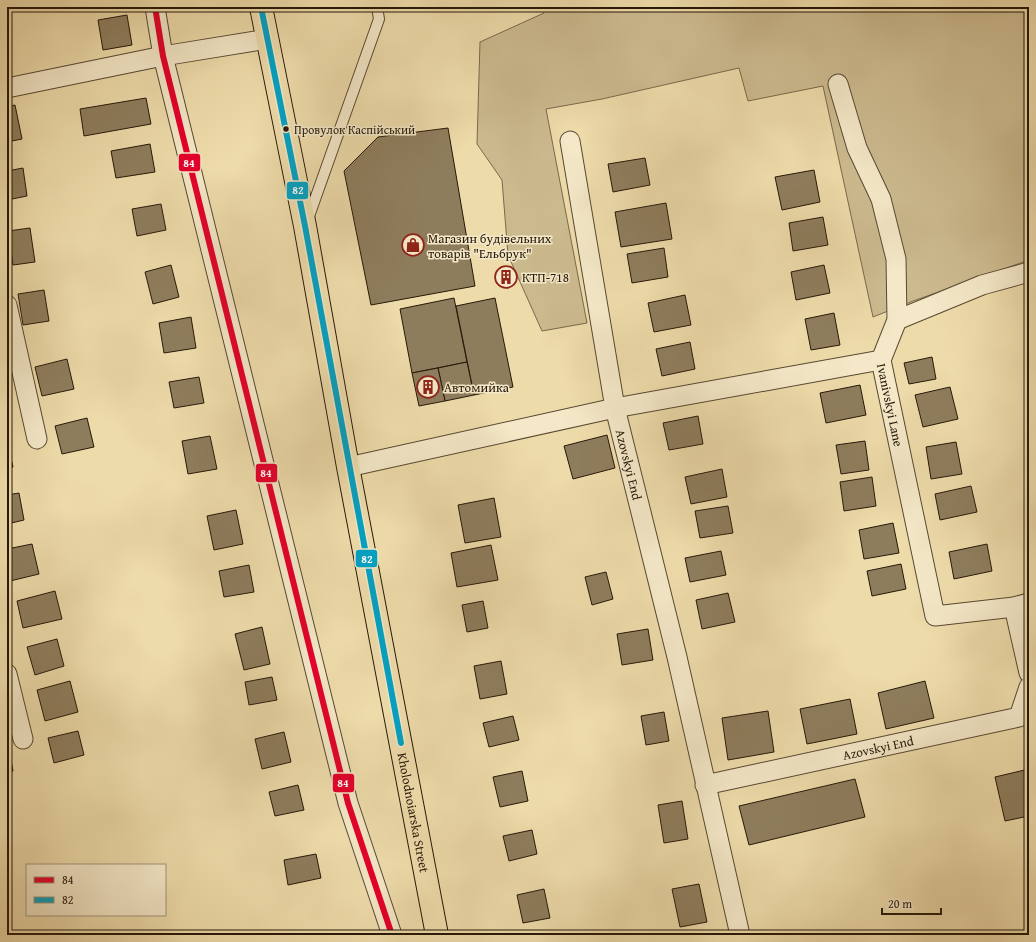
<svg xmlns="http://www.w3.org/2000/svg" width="1036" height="942" font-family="'Gentium Book Plus',serif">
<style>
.green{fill:#ccba8f;stroke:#78694c}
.building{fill:#8e7d5d;stroke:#251809}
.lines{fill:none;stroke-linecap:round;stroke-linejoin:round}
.service-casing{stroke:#574931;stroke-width:12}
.minor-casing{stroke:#574931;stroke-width:21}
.primary-casing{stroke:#251809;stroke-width:24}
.service{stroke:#f4e8c8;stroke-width:10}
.minor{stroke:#f4e8c8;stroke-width:19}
.primary{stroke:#eedbaa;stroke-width:22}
.bus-1-casing{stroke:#f4e8c8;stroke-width:9}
.bus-2-casing{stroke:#f4e8c8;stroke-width:9}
.bus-1{stroke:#e4002b;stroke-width:6}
.bus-2{stroke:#02a2c4;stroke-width:6}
.bus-dot{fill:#251809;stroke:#f4e8c8;stroke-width:1.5}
.labels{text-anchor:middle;stroke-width:3;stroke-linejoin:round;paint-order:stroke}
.bus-label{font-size:12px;fill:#251809;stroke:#f4e8c8;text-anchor:start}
.poi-label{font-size:13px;fill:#251809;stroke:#f4e8c8;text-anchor:start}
.street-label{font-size:13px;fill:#251809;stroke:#f4e8c8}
.line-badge{stroke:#f4e8c8;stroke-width:1.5}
.badge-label{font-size:11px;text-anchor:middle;font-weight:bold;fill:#fff}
</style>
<rect width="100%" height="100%" fill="#eedbaa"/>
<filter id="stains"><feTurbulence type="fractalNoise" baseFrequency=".005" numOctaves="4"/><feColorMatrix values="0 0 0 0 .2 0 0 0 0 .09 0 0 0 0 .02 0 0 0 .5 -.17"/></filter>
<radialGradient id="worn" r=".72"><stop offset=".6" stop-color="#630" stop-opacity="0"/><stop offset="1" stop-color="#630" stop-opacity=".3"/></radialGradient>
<polygon class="green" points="542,7 1029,7 1029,260 913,301 873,317 823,86 748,101 739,68 602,99 546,109 587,323 542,331 508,255 502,180 477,144 480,42 544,13"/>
<g class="building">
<polygon points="127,15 132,45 103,50 98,20"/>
<polygon points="146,98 151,124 84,136 80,109"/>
<polygon points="15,105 22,139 7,142 7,107"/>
<polygon points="448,128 475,286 371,305 344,171 378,137"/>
<polygon points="150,144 155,172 116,178 111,151"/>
<polygon points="645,158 650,185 613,192 608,164"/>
<polygon points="23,168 27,196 7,200 7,171"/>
<polygon points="814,170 820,202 782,210 775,177"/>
<polygon points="666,203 672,239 621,247 615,212"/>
<polygon points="161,204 166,230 137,236 132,209"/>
<polygon points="823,217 828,245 793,251 789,223"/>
<polygon points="30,228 35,262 13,265 8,231"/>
<polygon points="664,248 668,277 632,283 627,254"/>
<polygon points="171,265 179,297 153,304 145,272"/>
<polygon points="824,265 830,293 796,300 791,272"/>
<polygon points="510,273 512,280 503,282 501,275"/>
<polygon points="44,290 49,321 23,325 18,294"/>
<polygon points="685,295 691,325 654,332 648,303"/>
<polygon points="454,298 467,362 412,373 400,309"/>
<polygon points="495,298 513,387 474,395 456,306"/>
<polygon points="834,313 840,345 811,350 805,319"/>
<polygon points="191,317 196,348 164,353 159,323"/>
<polygon points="690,342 695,369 662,376 656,349"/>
<polygon points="932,357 936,379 909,384 904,363"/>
<polygon points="67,359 74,389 42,396 35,367"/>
<polygon points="467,362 474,395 445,401 438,368"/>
<polygon points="438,368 445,401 419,406 412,373"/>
<polygon points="199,377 204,403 174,408 169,382"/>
<polygon points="860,385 866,415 826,423 820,393"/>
<polygon points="950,387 958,419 923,427 915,395"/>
<polygon points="698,416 703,444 669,450 663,423"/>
<polygon points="87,418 94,447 62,454 55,426"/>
<polygon points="607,435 615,468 573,479 564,446"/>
<polygon points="210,436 217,469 188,474 182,441"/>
<polygon points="7,441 13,467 7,468"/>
<polygon points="865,441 869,470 841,474 836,445"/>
<polygon points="956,442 962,474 931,479 926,447"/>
<polygon points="722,469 727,497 691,504 685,477"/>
<polygon points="872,477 876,506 844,511 840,482"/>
<polygon points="971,486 977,512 940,520 935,494"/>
<polygon points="19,493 24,520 7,524 7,495"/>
<polygon points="494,498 501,537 465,543 458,505"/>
<polygon points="728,506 733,533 700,538 695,511"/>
<polygon points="236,510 243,544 214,550 207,516"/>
<polygon points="893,523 899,553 864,559 859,530"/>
<polygon points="32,544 39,574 10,581 7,568 7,549"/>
<polygon points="987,544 992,571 954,579 949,552"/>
<polygon points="491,545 498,580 457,587 451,553"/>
<polygon points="721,551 726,575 690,582 685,558"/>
<polygon points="901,564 906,589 872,596 867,571"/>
<polygon points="249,565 254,592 224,597 219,571"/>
<polygon points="606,572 613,599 592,605 585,577"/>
<polygon points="55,591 62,619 23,628 17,601"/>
<polygon points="728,593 735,622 702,629 696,600"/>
<polygon points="483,601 488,628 467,632 462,605"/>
<polygon points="262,627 270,664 244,670 235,634"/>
<polygon points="648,629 653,660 622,665 617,634"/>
<polygon points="57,639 64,666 35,675 27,647"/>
<polygon points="501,661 507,694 480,699 474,666"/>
<polygon points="272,677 277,700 249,705 245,682"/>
<polygon points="70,681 78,712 45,721 37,690"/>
<polygon points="925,681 934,718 886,729 878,693"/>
<polygon points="850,699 857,734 807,744 800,709"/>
<polygon points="768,711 774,752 728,760 722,718"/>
<polygon points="664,712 669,741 646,745 641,716"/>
<polygon points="513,716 519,740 489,747 483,723"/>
<polygon points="78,731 84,755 54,763 48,738"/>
<polygon points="284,732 291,762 262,769 255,739"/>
<polygon points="8,744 13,771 7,772 7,745"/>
<polygon points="1029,769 1029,816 1005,821 995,777"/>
<polygon points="522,771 528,801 500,807 493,777"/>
<polygon points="855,779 865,817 749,845 739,806"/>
<polygon points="298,785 304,810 275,816 269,792"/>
<polygon points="682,801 688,839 664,843 658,805"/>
<polygon points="532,830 537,854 509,861 503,836"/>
<polygon points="316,854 321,878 288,885 284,860"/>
<polygon points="699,884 707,922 680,927 672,889"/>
<polygon points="544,889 550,918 523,923 517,895"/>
</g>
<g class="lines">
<g class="service-casing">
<polyline id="service" points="308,219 379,19 377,7"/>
</g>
<g class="minor-casing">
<g id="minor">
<polyline points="155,7 163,56 348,803 392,935"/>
<path id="s1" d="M838,84l19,64 24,51 15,60 1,61 -16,40 54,256 79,-9 15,-4"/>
<polyline points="7,88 163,56 267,39"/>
<path id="s2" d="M570,141l45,267 62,249 63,278"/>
<polyline points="7,305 37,439"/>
<polyline points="897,320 982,285 1029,272"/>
<polyline points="348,467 615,408 881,360"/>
<polyline points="1014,607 1029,673"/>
<polyline points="7,674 23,739"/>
<path id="s3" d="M705,785l314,-68 10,-30"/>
</g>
</g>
<g class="primary-casing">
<g id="primary">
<path id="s4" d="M261,7l44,219 43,241 89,468"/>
</g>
</g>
<use href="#service" class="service"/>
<use href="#minor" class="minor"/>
<use href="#primary" class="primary"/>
<g class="bus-1-casing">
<polyline id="bus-1" points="155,7 163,56 348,803 392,935"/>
</g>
<g class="bus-2-casing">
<polyline id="bus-2" points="261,7 305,226 401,743"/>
</g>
<use href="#bus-1" class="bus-1"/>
<use href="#bus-2" class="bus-2"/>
</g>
<defs>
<g id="shop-ring" transform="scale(1.15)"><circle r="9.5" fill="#f4e8c8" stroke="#8f2418" stroke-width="1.5"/><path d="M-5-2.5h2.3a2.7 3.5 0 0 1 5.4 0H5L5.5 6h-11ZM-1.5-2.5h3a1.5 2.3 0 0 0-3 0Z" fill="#8f2418"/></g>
<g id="building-ring" transform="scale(1.15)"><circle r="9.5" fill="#f4e8c8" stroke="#8f2418" stroke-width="1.5"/><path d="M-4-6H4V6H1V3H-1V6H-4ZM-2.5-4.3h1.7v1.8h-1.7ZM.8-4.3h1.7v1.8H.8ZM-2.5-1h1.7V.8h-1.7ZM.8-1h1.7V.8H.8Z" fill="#8f2418"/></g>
</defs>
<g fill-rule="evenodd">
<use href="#shop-ring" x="413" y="245"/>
<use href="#building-ring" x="506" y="277"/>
<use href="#building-ring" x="428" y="387"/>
</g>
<circle class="bus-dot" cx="286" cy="129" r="3.5"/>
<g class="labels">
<g class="bus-label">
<text x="294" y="134">Провулок Каспійський</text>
</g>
<g class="poi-label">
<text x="428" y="243">Магазин будівельних<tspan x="428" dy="15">товарів "Ельбрук"</tspan></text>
<text x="522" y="282">КТП-718</text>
<text x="444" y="392">Автомийка</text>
</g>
<g class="street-label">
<text dy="5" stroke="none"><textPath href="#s1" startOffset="335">Ivanivskyi Lane</textPath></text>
<text dy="5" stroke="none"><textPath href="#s2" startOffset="329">Azovskyi End</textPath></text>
<text dy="5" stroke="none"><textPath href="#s3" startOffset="177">Azovskyi End</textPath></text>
<text dy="5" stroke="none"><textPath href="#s4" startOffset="820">Kholodnoiarska Street</textPath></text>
</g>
</g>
<g class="line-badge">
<rect x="178" y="153" width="23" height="19" rx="4" fill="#e4002b"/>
<rect x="286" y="181" width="23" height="19" rx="4" fill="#02a2c4"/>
<rect x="255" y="463" width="23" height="20" rx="4" fill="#e4002b"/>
<rect x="355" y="549" width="23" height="19" rx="4" fill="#02a2c4"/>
<rect x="332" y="773" width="23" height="20" rx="4" fill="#e4002b"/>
</g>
<g class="badge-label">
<text x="189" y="167">84</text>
<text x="298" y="194">82</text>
<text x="266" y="477">84</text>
<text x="367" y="563">82</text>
<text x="343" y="787">84</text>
</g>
<rect width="1036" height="942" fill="none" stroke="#eedbaa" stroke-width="24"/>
<rect x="8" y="8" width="1020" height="926" fill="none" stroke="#251809" stroke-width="2"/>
<rect x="12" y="12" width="1012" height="918" fill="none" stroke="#251809"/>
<rect x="26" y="864" width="140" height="52" fill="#f4e8c8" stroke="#a1957c"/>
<rect x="34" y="877" width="20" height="6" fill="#e4002b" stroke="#a1957c"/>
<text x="62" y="884" font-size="12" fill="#251809">84</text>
<rect x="34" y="897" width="20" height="6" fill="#02a2c4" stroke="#a1957c"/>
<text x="62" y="904" font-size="12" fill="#251809">82</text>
<path d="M882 908v6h59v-6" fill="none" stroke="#251809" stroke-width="2"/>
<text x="888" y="908" font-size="12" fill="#251809" stroke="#f4e8c8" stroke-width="3" paint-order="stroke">20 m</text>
<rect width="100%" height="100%" filter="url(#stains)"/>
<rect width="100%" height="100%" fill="url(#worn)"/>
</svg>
